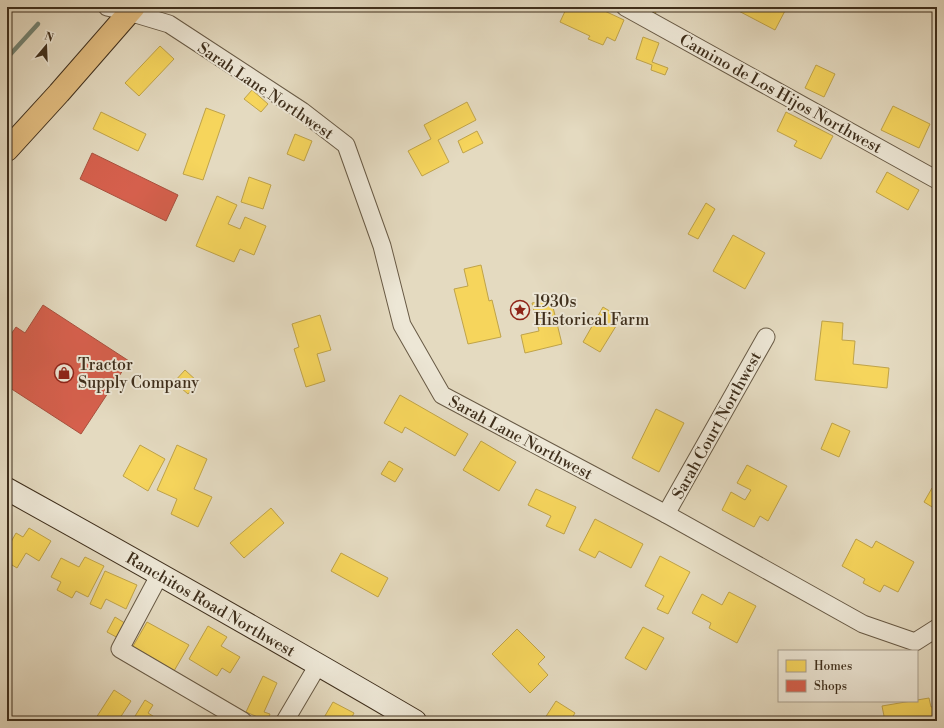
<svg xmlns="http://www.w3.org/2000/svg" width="944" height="728" font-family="'Libre Bodoni',serif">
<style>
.homes{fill:#f6d55c;stroke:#bfa349}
.shops{fill:#d6604d;stroke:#a9513e}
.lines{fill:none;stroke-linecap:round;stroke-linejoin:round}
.stream{stroke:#738373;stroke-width:4.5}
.street-casing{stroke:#685a45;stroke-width:19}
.secondary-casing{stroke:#3f2f1c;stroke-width:24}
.primary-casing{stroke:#3f2f1c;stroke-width:24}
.street{stroke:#ede7d6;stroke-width:17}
.secondary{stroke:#ede7d6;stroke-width:22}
.primary{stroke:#e2bd80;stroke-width:22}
.labels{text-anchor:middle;stroke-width:4;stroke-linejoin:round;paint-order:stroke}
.street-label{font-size:16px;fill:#3f2f1c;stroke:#ede7d6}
.poi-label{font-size:16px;fill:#3f2f1c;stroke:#ede7d6;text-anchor:start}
</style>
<rect width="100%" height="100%" fill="#e4dac0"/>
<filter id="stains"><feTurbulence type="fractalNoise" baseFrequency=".005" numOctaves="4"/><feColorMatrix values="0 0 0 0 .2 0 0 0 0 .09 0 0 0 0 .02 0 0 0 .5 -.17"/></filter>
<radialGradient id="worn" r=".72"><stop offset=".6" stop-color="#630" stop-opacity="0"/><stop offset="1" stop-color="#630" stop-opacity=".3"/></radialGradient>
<g class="homes">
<polygon points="567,7 596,7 624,20 615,41 607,37 603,45 588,39 590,36 560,22"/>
<polygon points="640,7 658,7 655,14"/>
<polygon points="731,7 787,7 775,30"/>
<polygon points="643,37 659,43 652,62 668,68 665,75 651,70 652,65 636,59"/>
<polygon points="160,46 174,59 139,96 125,83"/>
<polygon points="816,65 835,74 824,97 805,88"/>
<polygon points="252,90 268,104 261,112 244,99"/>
<polygon points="467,102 476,120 438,140 449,162 422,176 408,151 431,139 424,125"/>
<polygon points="893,106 930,124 919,148 881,130"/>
<polygon points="206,108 225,115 203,180 183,174"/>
<polygon points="101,112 146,134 138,151 93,129"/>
<polygon points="786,112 833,136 821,159 794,146 797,141 777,131"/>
<polygon points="477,131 483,143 463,153 458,141"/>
<polygon points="295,134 312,141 304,161 287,154"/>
<polygon points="887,172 919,190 908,210 876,192"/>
<polygon points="249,177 271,185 263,209 241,202"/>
<polygon points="217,196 237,205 228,224 240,229 245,217 266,226 254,255 240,249 234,262 196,246"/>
<polygon points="706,203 715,209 698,239 688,234"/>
<polygon points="733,235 765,253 745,289 713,271"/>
<polygon points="481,265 489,301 492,300 501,337 468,344 454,289 468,286 464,269"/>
<polygon points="551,299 562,344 525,353 521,335 539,331 532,303"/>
<polygon points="603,307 621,318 600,352 583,342"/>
<polygon points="320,315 331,350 317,354 325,381 306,387 294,349 299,347 292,324"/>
<polygon points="822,321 843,323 842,340 855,341 853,364 889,368 887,388 815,380"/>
<polygon points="185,370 198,382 188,394 174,382"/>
<polygon points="400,395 468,434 455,456 405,427 402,433 384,423"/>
<polygon points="656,409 684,423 659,472 632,458"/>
<polygon points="832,423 850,431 839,457 821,449"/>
<polygon points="481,441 516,462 499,491 463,470"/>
<polygon points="140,445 165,459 148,491 123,476"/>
<polygon points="177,445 207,459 194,489 212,497 198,527 171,514 177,499 157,490"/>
<polygon points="389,461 403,469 395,482 381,474"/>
<polygon points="747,465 787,486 768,521 760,516 754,527 722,510 731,492 745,500 751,490 737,483"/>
<polygon points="932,488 937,491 937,510 924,502"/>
<polygon points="536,489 576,507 564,534 546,526 551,516 528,505"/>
<polygon points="271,508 284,523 244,558 230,543"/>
<polygon points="595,519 643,544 631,568 599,551 595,558 579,550"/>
<polygon points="29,528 51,541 39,561 26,553 17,568 7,562 7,539 11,542 16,533 23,537"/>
<polygon points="856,539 872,548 876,541 914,562 898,592 884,585 880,592 863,583 865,579 842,566"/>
<polygon points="341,553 388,578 378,597 331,571"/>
<polygon points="660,556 690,572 668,614 657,609 664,596 645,586"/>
<polygon points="85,557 104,566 88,597 76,591 72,598 57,590 61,582 51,577 61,558 79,567"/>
<polygon points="105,571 137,585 126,609 106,599 101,609 90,604"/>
<polygon points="729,592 756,606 737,643 709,628 711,623 692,613 702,594 722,605"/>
<polygon points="115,617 128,625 120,639 107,632"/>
<polygon points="147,622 189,645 174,671 132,648"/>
<polygon points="208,626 227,637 221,646 240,657 230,673 222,668 217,676 189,659"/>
<polygon points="643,627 664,638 646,670 625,658"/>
<polygon points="517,629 545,657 538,664 548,675 530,693 492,654"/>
<polygon points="263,676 277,683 264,712 270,714 267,721 246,712"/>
<polygon points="114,690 131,701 118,721 94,721"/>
<polygon points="929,698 931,707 937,706 937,721 885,721 882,706"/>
<polygon points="145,700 153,705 148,713 161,721 132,721"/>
<polygon points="556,701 575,713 570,721 543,721"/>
<polygon points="333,702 354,713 350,721 322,721"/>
</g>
<g class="shops">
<polygon points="92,153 178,195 166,221 80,179"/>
<polygon points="43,305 129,361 81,434 7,386 7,358 12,350 7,347 7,340 16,327 25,333"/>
</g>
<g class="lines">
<polyline class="stream" points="7,58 38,24"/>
<g class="street-casing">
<g id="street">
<polyline points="107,7 129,12 169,24 302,111 346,145 382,246 402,325 442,395 666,514 863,624 915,642 937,628"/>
<polyline points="625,7 937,180"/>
<polyline points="666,514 766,337"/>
<polyline points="160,574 120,649 243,721"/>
<polyline points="285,721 318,665"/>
</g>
</g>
<g class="secondary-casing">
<path id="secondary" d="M7,489c137,76 273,153 408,232"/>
</g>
<g class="primary-casing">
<polyline id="primary" points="7,150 59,93 134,7"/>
</g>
<use href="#street" class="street"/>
<use href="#secondary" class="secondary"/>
<use href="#primary" class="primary"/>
</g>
<defs>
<g id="sight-ring" transform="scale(1)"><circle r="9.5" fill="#ede7d6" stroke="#8f2418" stroke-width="1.5"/><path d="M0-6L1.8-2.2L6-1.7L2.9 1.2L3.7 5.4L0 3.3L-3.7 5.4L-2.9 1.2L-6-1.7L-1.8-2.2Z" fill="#8f2418"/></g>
<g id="shop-ring" transform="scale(1)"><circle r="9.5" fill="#ede7d6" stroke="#8f2418" stroke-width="1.5"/><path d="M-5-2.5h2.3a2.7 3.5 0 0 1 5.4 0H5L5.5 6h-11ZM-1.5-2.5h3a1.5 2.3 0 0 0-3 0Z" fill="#8f2418"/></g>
</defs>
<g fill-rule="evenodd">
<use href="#sight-ring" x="520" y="310"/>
<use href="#shop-ring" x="64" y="373"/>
</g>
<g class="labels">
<g class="street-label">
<text transform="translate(266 90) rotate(34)" y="6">Sarah Lane Northwest</text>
<text transform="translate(781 93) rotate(29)" y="6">Camino de Los Hijos Northwest</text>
<text transform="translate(716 425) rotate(-61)" y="6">Sarah Court Northwest</text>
<text transform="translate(521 437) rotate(28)" y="6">Sarah Lane Northwest</text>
<text transform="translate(211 604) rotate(30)" y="6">Ranchitos Road Northwest</text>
</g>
<g class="poi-label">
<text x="534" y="307">1930s<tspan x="534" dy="18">Historical Farm</tspan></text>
<text x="78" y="370">Tractor<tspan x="78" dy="18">Supply Company</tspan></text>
</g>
</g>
<rect width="944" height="728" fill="none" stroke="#e4dac0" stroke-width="24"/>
<rect x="8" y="8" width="928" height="712" fill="none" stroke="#3f2f1c" stroke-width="2"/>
<rect x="12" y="12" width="920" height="704" fill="none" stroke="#3f2f1c"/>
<rect x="778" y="650" width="140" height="52" fill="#ede7d6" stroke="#a79d8c"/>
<rect x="786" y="660" width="20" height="12" fill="#f6d55c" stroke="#a79d8c"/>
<text x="814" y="670" font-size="12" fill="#3f2f1c">Homes</text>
<rect x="786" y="680" width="20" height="12" fill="#d6604d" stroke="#a79d8c"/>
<text x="814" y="690" font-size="12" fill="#3f2f1c">Shops</text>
<g transform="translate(46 46) rotate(19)" stroke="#ede7d6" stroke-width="3" paint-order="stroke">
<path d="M0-3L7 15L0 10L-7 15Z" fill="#3f2f1c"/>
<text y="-6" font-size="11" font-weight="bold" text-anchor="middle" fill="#3f2f1c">N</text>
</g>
<rect width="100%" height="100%" filter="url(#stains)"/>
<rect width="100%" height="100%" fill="url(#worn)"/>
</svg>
